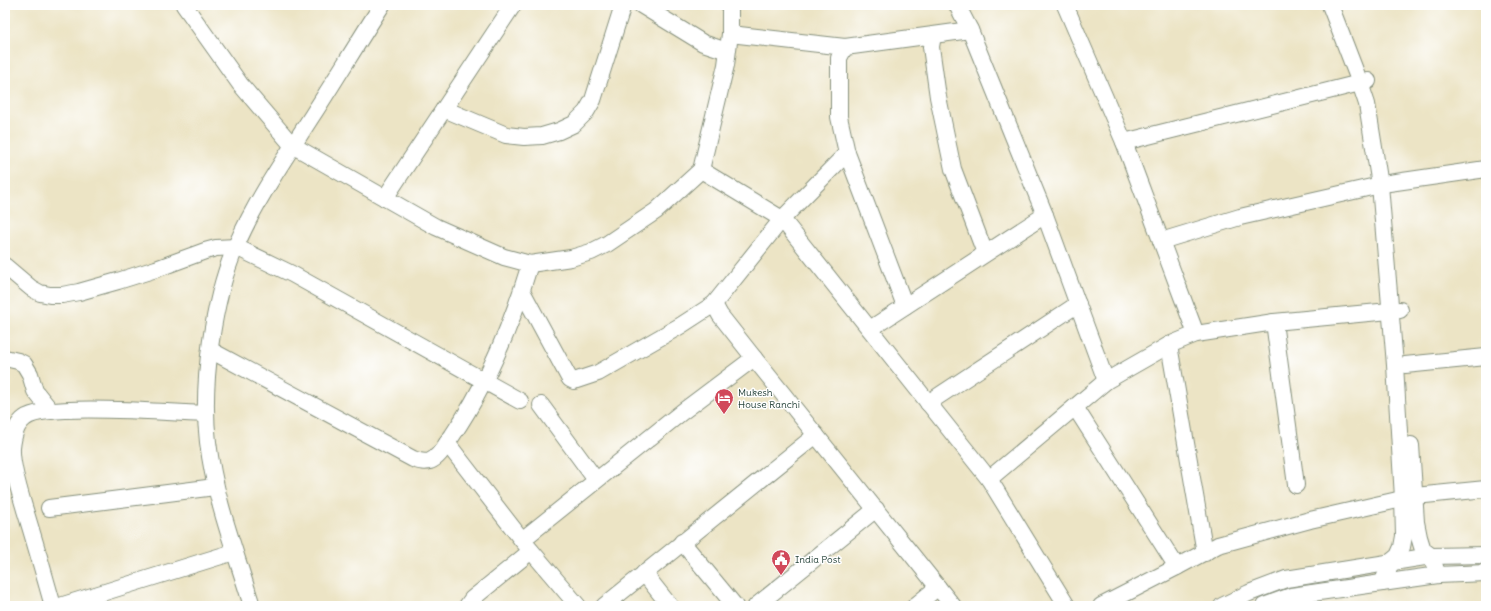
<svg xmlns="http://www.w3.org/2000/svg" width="1491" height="611" font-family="Delius,sans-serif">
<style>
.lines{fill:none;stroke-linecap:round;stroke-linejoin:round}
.minor-casing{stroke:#86907c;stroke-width:18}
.minor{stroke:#fff;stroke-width:16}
.labels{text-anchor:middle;stroke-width:3;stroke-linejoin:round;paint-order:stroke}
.poi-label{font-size:10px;fill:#1f3d34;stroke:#fff;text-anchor:start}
</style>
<rect width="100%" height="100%" fill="#fff"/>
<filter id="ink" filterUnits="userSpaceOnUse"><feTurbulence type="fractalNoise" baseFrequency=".025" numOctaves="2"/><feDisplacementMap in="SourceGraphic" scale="8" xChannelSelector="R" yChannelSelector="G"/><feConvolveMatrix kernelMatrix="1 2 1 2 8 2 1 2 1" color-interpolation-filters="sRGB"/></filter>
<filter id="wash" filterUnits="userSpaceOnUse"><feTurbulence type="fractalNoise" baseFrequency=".012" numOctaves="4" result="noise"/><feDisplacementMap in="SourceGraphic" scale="16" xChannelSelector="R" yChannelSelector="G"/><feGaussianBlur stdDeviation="0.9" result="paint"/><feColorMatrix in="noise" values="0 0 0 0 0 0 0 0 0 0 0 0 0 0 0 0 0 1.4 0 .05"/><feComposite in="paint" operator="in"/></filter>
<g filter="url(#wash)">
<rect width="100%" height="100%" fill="#ece4c5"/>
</g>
<g filter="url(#ink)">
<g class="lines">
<g class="minor-casing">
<g id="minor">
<polyline points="184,5 240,84 292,145 436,227 504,257 530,264 571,258 591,252 607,244 656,211 701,170 726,65 730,34 730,5"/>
<polyline points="641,5 703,43 727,51"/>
<polyline points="957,5 970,30 1045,215 1106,381"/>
<polyline points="1065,5 1124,142 1196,334"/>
<polyline points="1330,5 1360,83 1367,104 1380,185 1395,365 1403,498 1404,536 1402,547 1398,556 1392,561 1382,583"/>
<polyline points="730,34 845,47"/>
<polyline points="933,35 931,47 938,97 953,169 985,253"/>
<polyline points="444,109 506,135 524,137 542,136 559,131 574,124 586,112 593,100 623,5"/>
<polyline points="1124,142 1368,81"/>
<polyline points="847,153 782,219 714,304 720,315 754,358 953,606"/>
<polyline points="701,170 782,219 989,479 1067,606"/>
<polyline points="385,198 513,5"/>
<polyline points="1161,241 1240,217 1389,183 1486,169"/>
<polyline points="5,266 31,288 40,293 50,295 62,295 79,292 118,281 156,269 205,251 216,248 236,247 292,274 520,401"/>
<polyline points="522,291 568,376 570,379 574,381 598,373 680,326 714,304"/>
<polyline points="905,306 847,153 839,117 839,58 845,47 970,30"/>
<polyline points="1274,322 1296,485"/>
<polyline points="870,329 1045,215"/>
<polyline points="1169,345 1205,553"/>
<path d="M210,350l203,109c5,2 11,4 17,2 10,-4 16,-17 22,-25 36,-53 60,-112 78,-172"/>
<polyline points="5,358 18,361 24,364 30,374 35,391 51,411"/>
<polyline points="1405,365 1486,357"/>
<polyline points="928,403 1078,304"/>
<polyline points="541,405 596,480"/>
<polyline points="1075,407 1177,567"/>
<polyline points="447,443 522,540 578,606"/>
<polyline points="1411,445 1416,522 1419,537 1423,550 1431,556 1438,575"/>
<polyline points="989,479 1106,381 1169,345 1196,334 1274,322 1400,310"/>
<polyline points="49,508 215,487"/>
<polyline points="522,540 682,412 754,358"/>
<polyline points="682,542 735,606"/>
<polyline points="644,573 670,606"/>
<path d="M53,606c-9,-32 -18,-64 -28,-96 -5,-17 -14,-45 -13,-62 1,-10 4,-24 13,-30 19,-16 149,-5 180,-4"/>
<polyline points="60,606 234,552"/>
<path d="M252,606c-17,-56 -37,-106 -44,-164 -7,-58 5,-143 28,-196 20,-46 49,-88 76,-130 24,-37 46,-74 70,-111"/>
<polyline points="467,606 472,599 531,551"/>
<polyline points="604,606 816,435"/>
<polyline points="756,606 876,509"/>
<polyline points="915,606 938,587"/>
<polyline points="1101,606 1177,567 1218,545 1310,520 1415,496 1486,489"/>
<polyline points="1222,606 1249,593 1286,579 1431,556 1486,555"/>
<polyline points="1264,606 1291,596 1438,575 1486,573"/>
</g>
</g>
<use href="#minor" class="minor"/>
</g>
</g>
<defs>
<g id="hotel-pin" transform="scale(1)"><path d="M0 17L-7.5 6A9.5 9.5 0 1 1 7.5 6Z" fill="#d1495b" stroke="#fff"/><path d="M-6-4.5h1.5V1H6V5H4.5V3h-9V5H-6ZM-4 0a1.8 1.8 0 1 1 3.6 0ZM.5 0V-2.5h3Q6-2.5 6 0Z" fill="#fff"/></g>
<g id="civic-pin" transform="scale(1)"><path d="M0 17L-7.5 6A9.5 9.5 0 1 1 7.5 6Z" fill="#d1495b" stroke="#fff"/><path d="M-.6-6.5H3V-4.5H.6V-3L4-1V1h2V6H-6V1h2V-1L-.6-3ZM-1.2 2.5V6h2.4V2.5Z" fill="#fff"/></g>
</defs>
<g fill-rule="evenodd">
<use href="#hotel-pin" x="724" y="398"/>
<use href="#civic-pin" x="781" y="559"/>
</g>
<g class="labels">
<g class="poi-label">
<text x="738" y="396">Mukesh<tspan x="738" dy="12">House Ranchi</tspan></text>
<text x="795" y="563">India Post</text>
</g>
</g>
<rect width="1491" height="611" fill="none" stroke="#fff" stroke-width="20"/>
</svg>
